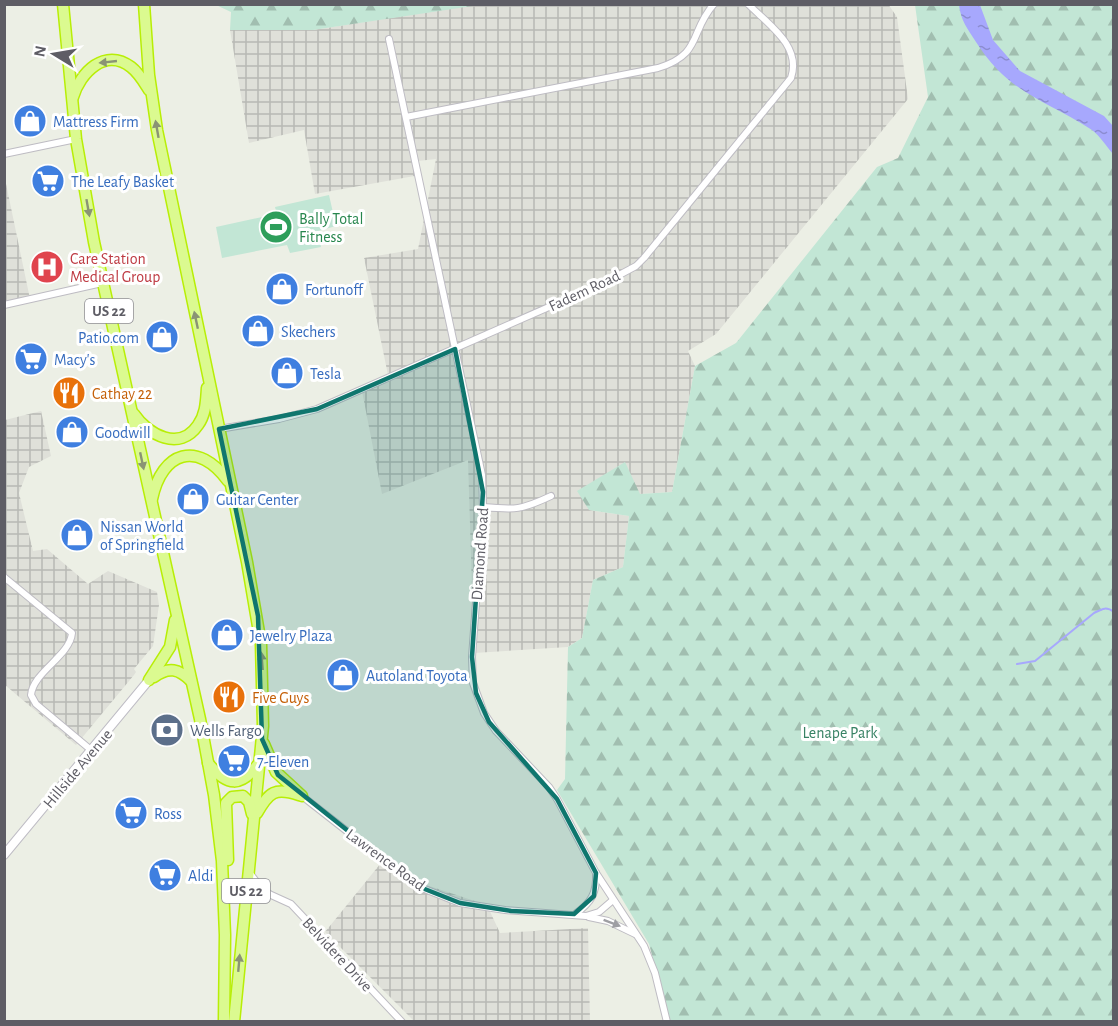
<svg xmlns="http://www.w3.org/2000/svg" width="1118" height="1026" font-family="'Alegreya Sans',sans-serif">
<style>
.industrial{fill:url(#industrial-grid)}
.grass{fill:#c2e6d5}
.forest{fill:url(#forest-firs)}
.water{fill:url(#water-ripples)}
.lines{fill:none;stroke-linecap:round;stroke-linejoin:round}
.stream{stroke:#a7a8fd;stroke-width:2}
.street-casing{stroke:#bebcc3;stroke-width:8}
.secondary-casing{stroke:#bfbdc5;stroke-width:10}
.highway-casing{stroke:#b8ee06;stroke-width:13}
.street{stroke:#fff;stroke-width:6}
.secondary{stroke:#fff;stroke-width:8}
.highway{stroke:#dbfa90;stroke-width:10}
.oneway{fill:#8a9474}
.oneway2{fill:#9e9ea3}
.marked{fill:#0f766e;fill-opacity:0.2;stroke:#0f766e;stroke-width:4.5;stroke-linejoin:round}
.labels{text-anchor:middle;stroke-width:6;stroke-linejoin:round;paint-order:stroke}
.shield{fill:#fff;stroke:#8e8e93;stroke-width:1.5}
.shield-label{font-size:15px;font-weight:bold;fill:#5e5d65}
.shop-label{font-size:16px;fill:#366cbe;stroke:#fff;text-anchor:start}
.leisure-label{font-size:16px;fill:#27864d;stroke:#fff;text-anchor:start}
.health-label{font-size:16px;fill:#be3a42;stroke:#fff;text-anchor:start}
.street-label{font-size:16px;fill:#5e5d65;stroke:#fff}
.food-label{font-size:16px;fill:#c56008;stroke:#fff;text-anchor:start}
.service-label{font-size:16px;fill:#4e5e75;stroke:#fff;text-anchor:start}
.park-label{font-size:16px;fill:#378264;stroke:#fff}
</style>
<defs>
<pattern id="industrial-grid" width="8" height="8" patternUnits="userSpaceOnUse" patternTransform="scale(1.5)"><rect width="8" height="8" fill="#dfe0d9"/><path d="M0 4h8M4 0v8" fill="none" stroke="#b8b9b4"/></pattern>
<pattern id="forest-firs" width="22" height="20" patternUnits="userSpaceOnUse" patternTransform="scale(1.5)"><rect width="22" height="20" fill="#c2e6d5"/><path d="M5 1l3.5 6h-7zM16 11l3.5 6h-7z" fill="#a1beb0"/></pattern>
<pattern id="water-ripples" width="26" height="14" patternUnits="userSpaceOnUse" patternTransform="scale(1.5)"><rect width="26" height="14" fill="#a7a8fd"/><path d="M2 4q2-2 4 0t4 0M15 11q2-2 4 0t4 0" fill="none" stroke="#8b8cd0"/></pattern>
</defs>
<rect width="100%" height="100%" fill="#ecefe5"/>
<g class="industrial">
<polygon points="479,4 888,4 897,17 908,99 716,334 688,351 695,366 672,492 640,494 589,510 629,516 623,567 593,580 582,638 568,647 474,653 468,460 382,494 362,391 389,380 364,258 418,249 436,159 418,161 420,175 315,194 304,130 249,143 230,30 313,30"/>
<polygon points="4,174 30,299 4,305"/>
<polygon points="41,411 51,456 29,467 19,493 33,551 47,549 88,584 108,571 157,592 159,605 153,646 134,669 136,672 134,675 76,745 5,685 5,420"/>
<polygon points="385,858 414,881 487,905 500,933 588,928 590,1021 414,1021 325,932"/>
</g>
<polygon class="grass" points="329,195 336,226 318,231 321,247 290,253 287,245 222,258 216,227 267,216 267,213 276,211 275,207"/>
<g class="forest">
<polygon points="216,5 479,5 313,30 230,30 231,12"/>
<polygon points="915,5 1113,5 1113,1021 670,1021 649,944 557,790 565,779 568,647 582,638 593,580 623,567 629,516 589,510 577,491 625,462 640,494 672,492 695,366 736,343 877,167 898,158 928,97"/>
</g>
<path class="water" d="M959,5h21l13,35 27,31 84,45 9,10v28c-6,-7 -13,-18 -21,-24 -48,-31 -83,-36 -116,-88 -9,-14 -15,-21 -17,-37z"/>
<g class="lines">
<path class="stream" d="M1017,664l18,-3 59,-48c8,-4 12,-7 20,-1"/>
<g class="street-casing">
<g id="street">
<polyline points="389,39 482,475 483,507 472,657 473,683 484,713 496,731 549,787 557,799 596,873 644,946 655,973 667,1022"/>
<path d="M406,117l252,-49c45,-14 31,-36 56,-64"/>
<polyline points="4,154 76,139"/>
<polyline points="4,305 102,283"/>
<path d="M219,429l60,-10 38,-10 291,-128 28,-15 8,-8 147,-180c11,-32 -23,-54 -43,-74"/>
<path d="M483,507c33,3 38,3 68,-11"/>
<path d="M4,577l68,56c-2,23 -39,39 -41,62l5,9 55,46"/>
<polyline points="302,796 417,886 460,903 505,910 586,916 599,912 613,900"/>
<polyline points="249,872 258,884 269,894 291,904 402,1022"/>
<polyline points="245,903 256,897 269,894"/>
<path d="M575,914c16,-11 22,-21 21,-41"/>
<polyline points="589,917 608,921 635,934"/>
</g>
</g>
<g class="secondary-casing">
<polyline id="secondary" points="4,855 149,680"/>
</g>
<g class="highway-casing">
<g id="highway">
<polyline points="63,4 76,139 94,242 200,719 214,795 222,861 225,935 224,1022"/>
<polyline points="144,4 149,75 157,130 247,562 261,644 263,726 234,1022"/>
<path d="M73,97c7,-24 32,-50 58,-30 8,6 13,15 18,23"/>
<path d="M134,414c14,21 46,38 64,11 8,-11 8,-24 9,-37"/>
<path d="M152,499c10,-48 46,-59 76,-18"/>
<path d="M154,677c15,-11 25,-8 37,4"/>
<polyline points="149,680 170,647 175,620"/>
<polyline points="264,744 276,772 302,796"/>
<path d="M208,763c19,24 33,25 51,0"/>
<path d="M257,813c12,-21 18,-26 42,-18"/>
<polyline points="228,860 226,803 232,797 243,796 249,802 252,814"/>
</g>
</g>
<use href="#street" class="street"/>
<use href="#secondary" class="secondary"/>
<use href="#highway" class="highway"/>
</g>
<defs><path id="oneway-solid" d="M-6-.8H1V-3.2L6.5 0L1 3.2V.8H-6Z" transform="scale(1.5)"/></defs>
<g class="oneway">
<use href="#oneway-solid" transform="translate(108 62) rotate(174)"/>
<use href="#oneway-solid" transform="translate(157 129) rotate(-100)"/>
<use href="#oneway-solid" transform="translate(88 208) rotate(80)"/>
<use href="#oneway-solid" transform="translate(196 320) rotate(-102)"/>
<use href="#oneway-solid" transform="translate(142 461) rotate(78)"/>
<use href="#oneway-solid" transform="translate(262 661) rotate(-94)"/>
<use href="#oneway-solid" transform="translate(239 963) rotate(-85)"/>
</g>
<use class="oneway2" href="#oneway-solid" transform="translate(612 923) rotate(21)"/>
<path class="marked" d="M455,349l28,143 -11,165 4,36 13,29 68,77 39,74 -2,23 -20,18 -63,-3 -51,-8 -43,-17 -139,-111 -16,-36 -4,-123 -39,-187 98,-20z"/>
<defs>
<g id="shop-disc" transform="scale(1.725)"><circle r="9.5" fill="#3f7fe0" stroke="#fff"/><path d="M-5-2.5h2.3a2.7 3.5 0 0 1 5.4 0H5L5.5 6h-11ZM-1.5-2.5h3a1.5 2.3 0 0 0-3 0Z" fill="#fff"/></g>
<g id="supermarket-disc" transform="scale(1.725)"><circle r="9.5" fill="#3f7fe0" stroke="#fff"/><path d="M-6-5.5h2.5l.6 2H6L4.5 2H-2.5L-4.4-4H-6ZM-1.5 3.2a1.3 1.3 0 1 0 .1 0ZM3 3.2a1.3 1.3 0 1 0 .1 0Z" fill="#fff"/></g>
<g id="stadium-disc" transform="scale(1.725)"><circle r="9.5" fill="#2e9e5b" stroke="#fff"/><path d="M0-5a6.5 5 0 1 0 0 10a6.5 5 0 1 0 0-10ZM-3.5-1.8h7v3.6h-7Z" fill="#fff"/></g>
<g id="hospital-disc" transform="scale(1.725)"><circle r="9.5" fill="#e0444e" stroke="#fff"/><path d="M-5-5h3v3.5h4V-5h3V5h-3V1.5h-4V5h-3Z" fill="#fff"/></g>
<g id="restaurant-disc" transform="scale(1.725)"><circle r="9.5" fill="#e8710a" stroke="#fff"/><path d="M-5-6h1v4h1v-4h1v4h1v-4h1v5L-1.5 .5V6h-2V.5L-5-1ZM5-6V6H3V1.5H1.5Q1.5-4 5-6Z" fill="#fff"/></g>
<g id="bank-disc" transform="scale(1.725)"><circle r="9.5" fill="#5c6f8a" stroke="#fff"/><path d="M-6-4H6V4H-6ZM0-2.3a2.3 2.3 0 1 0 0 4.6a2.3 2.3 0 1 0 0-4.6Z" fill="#fff"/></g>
</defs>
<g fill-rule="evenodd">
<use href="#shop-disc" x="30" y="121"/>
<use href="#supermarket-disc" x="48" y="181"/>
<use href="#stadium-disc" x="276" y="227"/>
<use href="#hospital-disc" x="47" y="267"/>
<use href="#shop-disc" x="282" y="289"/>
<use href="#shop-disc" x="258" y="331"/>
<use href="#shop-disc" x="162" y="337"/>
<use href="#supermarket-disc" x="31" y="359"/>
<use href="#shop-disc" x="287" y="373"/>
<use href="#restaurant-disc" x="69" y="393"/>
<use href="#shop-disc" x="72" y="432"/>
<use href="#shop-disc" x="193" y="499"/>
<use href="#shop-disc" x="77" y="535"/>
<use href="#shop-disc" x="227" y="635"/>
<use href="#shop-disc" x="343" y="675"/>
<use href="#restaurant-disc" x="229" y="697"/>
<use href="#bank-disc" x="167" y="730"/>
<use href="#supermarket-disc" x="234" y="761"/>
<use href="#supermarket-disc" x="131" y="813"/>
<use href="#supermarket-disc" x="165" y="875"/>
</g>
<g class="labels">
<g class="shield">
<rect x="85" y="299" width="48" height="24" rx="4.5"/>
<rect x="222" y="879" width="48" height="24" rx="4.5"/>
</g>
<g class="shield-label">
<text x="109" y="316">US 22</text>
<text x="246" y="896">US 22</text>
</g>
<g class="shop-label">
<text x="53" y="127">Mattress Firm</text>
<text x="71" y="187">The Leafy Basket</text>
<text x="305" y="295">Fortunoff</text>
<text x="281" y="337">Skechers</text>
<text x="139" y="343" text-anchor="end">Patio.com</text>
<text x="54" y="365">Macy's</text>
<text x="310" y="379">Tesla</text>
<text x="95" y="438">Goodwill</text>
<text x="216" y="505">Guitar Center</text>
<text x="100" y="532">Nissan World<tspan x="100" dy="18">of Springfield</tspan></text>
<text x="250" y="641">Jewelry Plaza</text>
<text x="366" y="681">Autoland Toyota</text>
<text x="257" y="767">7-Eleven</text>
<text x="154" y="819">Ross</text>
<text x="188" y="881">Aldi</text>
</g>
<g class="leisure-label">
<text x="299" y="224">Bally Total<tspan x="299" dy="18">Fitness</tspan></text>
</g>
<g class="health-label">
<text x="70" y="264">Care Station<tspan x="70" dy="18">Medical Group</tspan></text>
</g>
<g class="street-label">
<text transform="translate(584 290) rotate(-25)" y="6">Fadem Road</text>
<text transform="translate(479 554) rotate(-86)" y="6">Diamond Road</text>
<text transform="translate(77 768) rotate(-50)" y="6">Hillside Avenue</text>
<text transform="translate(386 859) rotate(36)" y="6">Lawrence Road</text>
<text transform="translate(338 954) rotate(47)" y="6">Belvidere Drive</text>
</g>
<g class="food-label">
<text x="92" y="399">Cathay 22</text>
<text x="252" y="703">Five Guys</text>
</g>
<g class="service-label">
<text x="190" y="736">Wells Fargo</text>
</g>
<g class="park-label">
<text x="840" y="738">Lenape Park</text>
</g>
</g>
<rect width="1118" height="1026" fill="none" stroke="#5e5d65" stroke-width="12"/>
<g transform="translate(54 54) rotate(281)" stroke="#ffffff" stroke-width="4.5" paint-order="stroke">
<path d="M0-4.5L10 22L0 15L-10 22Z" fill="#5e5d65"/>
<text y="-9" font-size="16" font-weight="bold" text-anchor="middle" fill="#5e5d65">N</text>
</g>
</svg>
